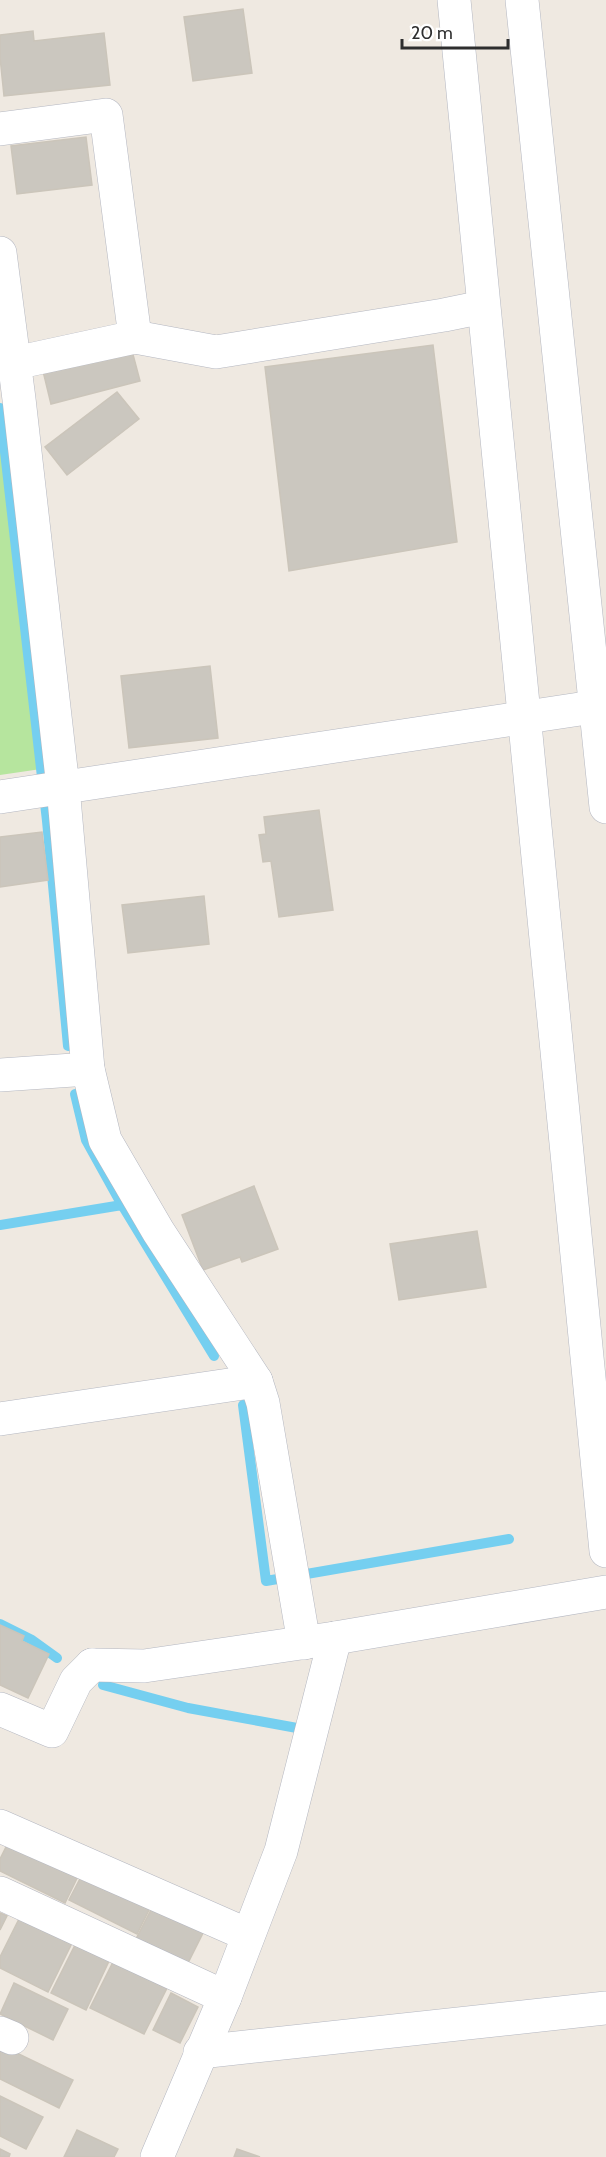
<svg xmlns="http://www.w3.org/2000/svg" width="606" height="2157" font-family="Cabin,sans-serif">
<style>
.green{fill:#b6e59e}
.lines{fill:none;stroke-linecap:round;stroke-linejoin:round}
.stream{stroke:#75cff0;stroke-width:10}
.building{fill:#cbc7bf;stroke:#cbc5ba;stroke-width:1.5}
.street-casing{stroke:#b4b7c1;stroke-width:34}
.secondary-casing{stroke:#b4b7c1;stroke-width:34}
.street{stroke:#fff;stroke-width:33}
.secondary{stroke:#fff;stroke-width:33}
</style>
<rect width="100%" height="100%" fill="#efe9e1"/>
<polygon class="green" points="0,423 41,769 0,775"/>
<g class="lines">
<g class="stream">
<polyline points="0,408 47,821 68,1046"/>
<polyline points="75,1094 86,1140 122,1205"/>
<polyline points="0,1225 122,1205 214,1356"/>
<polyline points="243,1405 266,1581 509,1539"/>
<polyline points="0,1624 32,1640 57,1658"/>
<polyline points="103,1685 188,1708 297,1728"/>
</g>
</g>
<g class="building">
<polygon points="243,9 252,73 193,81 184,17"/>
<polygon points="33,31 34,41 104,33 110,85 4,96 0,57 0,35"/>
<polygon points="86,137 92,185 17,194 11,146"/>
<polygon points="433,345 457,542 289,571 265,367"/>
<polygon points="131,347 140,381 51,404 43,371"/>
<polygon points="117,392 139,419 67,475 45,447"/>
<polygon points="210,666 218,738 129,748 121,676"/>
<polygon points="319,810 333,910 279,917 271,861 263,862 259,835 266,834 264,817"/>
<polygon points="42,832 48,880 0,887 0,837"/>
<polygon points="204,896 209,944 128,953 122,905"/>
<polygon points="254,1186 278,1249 242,1262 240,1257 203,1270 182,1215"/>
<polygon points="477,1231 486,1287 399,1300 390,1244"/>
<polygon points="0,1625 24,1636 22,1641 49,1654 28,1698 0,1685"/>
<polygon points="10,1839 80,1872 65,1903 0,1871 0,1859"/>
<polygon points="83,1873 151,1906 137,1934 69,1900"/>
<polygon points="154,1904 205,1929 187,1965 136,1939"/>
<polygon points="0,1913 7,1916 0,1930"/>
<polygon points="20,1917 72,1943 48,1992 0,1968 0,1957"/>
<polygon points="75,1945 109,1961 86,2010 51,1993"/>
<polygon points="113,1962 167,1988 144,2034 90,2008"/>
<polygon points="14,1983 68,2009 53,2040 0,2014"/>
<polygon points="171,1993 198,2007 180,2043 153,2030"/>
<polygon points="0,2045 73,2080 59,2108 0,2079"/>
<polygon points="0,2096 43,2117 26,2149 0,2136"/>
<polygon points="77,2130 118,2149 114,2157 64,2157"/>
<polygon points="0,2149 10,2154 9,2157 0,2157"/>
<polygon points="237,2149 260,2157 234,2157"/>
</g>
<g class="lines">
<g class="street-casing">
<g id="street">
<polyline points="0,129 106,115 135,337"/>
<polyline points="0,253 19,399 63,787 88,1069 105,1140 158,1231 256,1381 263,1403 304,1643"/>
<polyline points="15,363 135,337 216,352 444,315 483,307"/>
<polyline points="0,797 606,705"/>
<polyline points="0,1075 88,1069"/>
<polyline points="0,1419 256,1381"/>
<polyline points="0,1709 52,1731 76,1681 92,1665"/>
<polyline points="0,1826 248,1935"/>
<polyline points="0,1893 225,1997"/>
<polyline points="0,2033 12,2038"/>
<polyline points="200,2052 606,2008"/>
<polyline points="157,2157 225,1997 281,1851 335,1638"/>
</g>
</g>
<g class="secondary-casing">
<g id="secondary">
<polyline points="454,0 606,1551"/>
<polyline points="522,0 606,807"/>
<polyline points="92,1665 144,1666 335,1638 606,1592"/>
</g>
</g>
<use href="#street" class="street"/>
<use href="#secondary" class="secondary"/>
</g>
<path d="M402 39v9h106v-9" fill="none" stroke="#2e2e2e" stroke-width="3"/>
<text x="411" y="39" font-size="18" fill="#2e2e2e" stroke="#ffffff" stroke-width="4.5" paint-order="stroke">20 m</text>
</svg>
